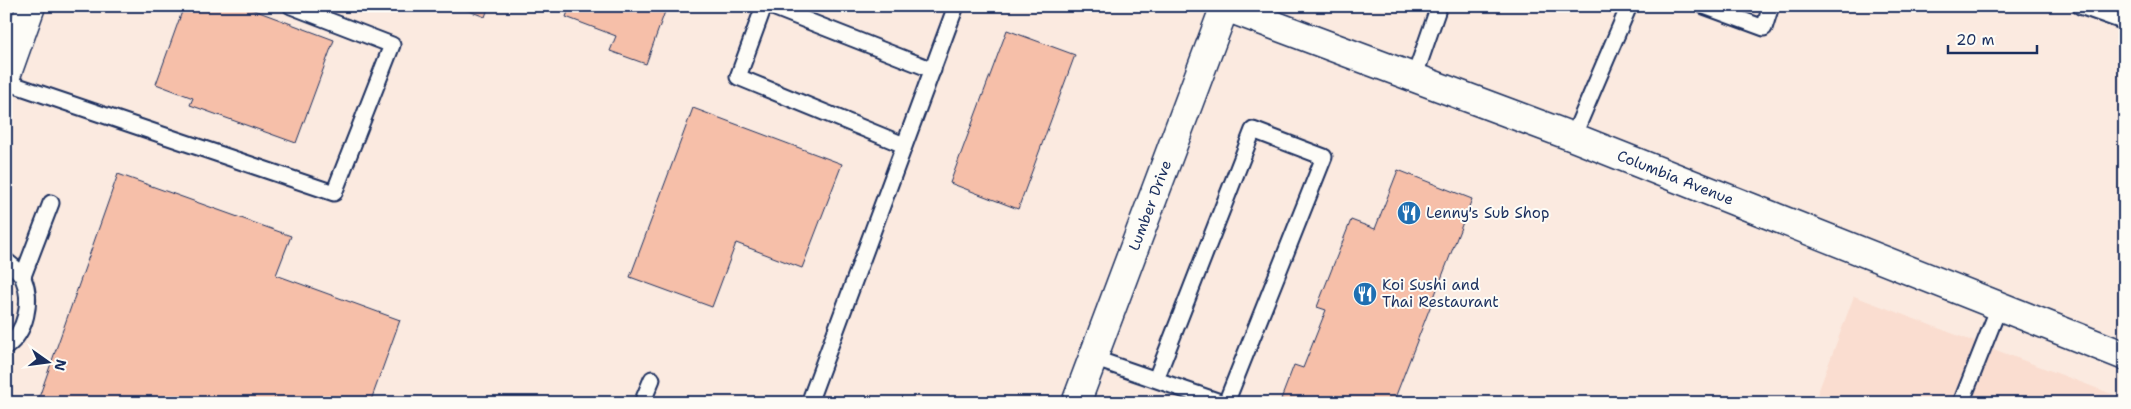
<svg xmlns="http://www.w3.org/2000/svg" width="2131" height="409" font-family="'Shantell Sans',sans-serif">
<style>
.built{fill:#faddd0}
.building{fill:#f6bfa9;stroke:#1b2f5e}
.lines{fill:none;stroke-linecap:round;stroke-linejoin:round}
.service-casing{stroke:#1b2f5e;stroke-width:19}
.minor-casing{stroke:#1b2f5e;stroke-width:31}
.primary-casing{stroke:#1b2f5e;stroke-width:31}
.service{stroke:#fdfcf7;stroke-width:15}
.minor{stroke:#fdfcf7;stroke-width:28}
.primary{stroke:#fdfcf7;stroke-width:28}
.labels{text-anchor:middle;stroke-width:4;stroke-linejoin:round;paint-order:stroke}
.street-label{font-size:15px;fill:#1b2f5e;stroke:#fdfcf7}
.poi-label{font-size:15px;fill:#1b2f5e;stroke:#fdfcf7;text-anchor:start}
</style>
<rect width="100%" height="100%" fill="#fbeae0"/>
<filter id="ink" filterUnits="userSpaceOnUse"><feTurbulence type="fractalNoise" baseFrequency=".02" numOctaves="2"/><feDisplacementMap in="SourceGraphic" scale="10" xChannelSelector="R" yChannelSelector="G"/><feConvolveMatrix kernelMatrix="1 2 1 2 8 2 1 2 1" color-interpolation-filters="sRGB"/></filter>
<g filter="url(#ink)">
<polygon class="built" points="1854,296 2125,399 2125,403 1814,403"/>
<g class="building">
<polygon points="184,6 243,6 334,40 296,143 190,105 193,98 156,84"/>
<polygon points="456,6 489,6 485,17"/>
<polygon points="570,6 667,6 646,64 610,51 616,36 566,17"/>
<polygon points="1007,30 1075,55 1018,209 950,183"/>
<polygon points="693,108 842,164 802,268 736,243 712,307 630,277"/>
<polygon points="1398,170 1472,199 1393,403 1292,403 1281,399 1294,365 1303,368 1326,310 1317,307 1351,220 1375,229"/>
<polygon points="118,174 291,236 276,275 400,320 370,403 37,403"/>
</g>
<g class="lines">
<g class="service-casing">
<g id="service">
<polyline points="764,6 738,77 904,145"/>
<polyline points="770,6 933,70"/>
<polyline points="1704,6 1764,28 1771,6"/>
<polyline points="2080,6 2125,22"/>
<polyline points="1414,78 1439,6"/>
<polyline points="6,82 334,193 392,45 291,6"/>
<polyline points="1573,137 1629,6"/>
<path d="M6,261c5,4 14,10 17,17 10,23 3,54 -17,69"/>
<polyline points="23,276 51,203"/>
<polyline points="1093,358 1223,403"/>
<polyline points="1156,379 1253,130 1324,157 1226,403"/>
<polyline points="642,403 652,379"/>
<polyline points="809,403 956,6"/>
<polyline points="1961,403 1999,307"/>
</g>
</g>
<g class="minor-casing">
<g id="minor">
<polyline points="6,76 31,6"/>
<path id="s1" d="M1076,403l149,-397"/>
</g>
</g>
<g class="primary-casing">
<g id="primary">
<path id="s2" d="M1223,6l350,131 552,219"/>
</g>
</g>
<use href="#service" class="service"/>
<use href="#minor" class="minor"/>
<use href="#primary" class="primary"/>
</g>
</g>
<defs>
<g id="restaurant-disc" transform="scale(1.25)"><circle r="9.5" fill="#1f6fb2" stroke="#fdfcf7"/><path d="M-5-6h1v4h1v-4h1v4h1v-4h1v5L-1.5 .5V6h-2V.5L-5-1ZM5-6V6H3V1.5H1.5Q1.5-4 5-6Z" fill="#fff"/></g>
</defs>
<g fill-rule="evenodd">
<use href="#restaurant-disc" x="1409" y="213"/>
<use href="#restaurant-disc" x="1365" y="294"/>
</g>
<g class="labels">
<g class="street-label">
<text dy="5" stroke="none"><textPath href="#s2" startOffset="484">Columbia Avenue</textPath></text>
<text dy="5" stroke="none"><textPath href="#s1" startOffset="211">Lumber Drive</textPath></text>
</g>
<g class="poi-label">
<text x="1426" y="218">Lenny's Sub Shop</text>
<text x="1382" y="290">Koi Sushi and<tspan x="1382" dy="17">Thai Restaurant</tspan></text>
</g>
</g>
<rect width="2131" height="409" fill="none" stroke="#fdfcf7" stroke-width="25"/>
<rect x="12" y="12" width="2106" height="384" fill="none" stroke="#1b2f5e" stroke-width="2" filter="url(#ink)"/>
<g transform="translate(48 362) rotate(104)" stroke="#fdfcf7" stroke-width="4" paint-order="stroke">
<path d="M0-4L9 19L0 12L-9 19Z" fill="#1b2f5e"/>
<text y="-8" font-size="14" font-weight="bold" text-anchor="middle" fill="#1b2f5e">N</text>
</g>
<path d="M1948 45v8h89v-8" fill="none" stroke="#1b2f5e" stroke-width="2.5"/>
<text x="1956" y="45" font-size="15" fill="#1b2f5e" stroke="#fdfcf7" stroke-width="4" paint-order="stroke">20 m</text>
</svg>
